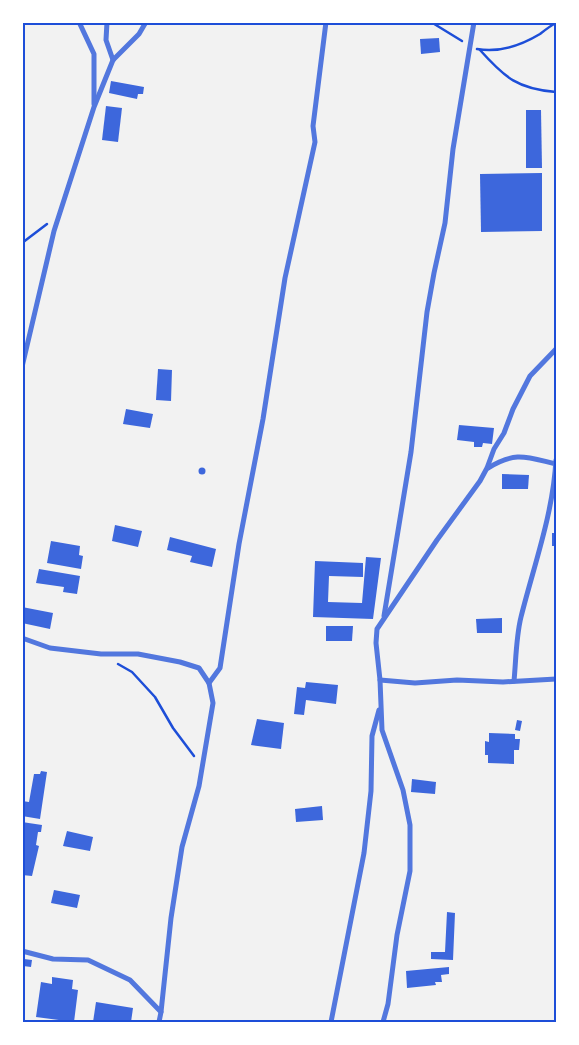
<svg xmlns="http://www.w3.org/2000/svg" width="579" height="1045" font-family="Ubuntu,sans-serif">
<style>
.building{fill:#3d67dc}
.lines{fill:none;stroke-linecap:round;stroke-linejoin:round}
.path{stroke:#1d4ed8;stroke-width:2.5}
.minor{stroke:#5277de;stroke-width:5}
.neatline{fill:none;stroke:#1d4ed8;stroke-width:2}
</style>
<rect width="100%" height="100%" fill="#f2f2f2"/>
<g class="building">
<polygon points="439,38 440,52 421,54 420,39"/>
<polygon points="111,81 144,87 143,94 138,94 137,99 109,93"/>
<polygon points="106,106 122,108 118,142 102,140"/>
<polygon points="526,110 541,110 542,168 526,168"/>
<polygon points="542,173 542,231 481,232 480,174"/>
<polygon points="158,369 172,370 171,401 156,400"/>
<polygon points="126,409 153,414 150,428 123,424"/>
<polygon points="459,425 494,428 492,444 483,443 482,447 474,447 474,442 457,440"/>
<circle cx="202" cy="471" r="3.5"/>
<polygon points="502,474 529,475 528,489 502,489"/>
<polygon points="115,525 142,531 138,547 112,541"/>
<rect x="552" y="533" width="4" height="13"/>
<polygon points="170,537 216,549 212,567 190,562 192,556 167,550"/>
<polygon points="51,541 80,546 79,555 83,556 81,569 47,563"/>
<polygon points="366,557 381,558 373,619 313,617 315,561 363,563 363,577 329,576 328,602 362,603"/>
<polygon points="39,569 80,576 77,594 63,592 64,587 36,583"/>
<polygon points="22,607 53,613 50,629 22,623"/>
<polygon points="502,618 502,633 477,633 476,619"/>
<polygon points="326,626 353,626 352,641 326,641"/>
<polygon points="306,682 338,685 336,704 306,700 304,715 294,714 297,687 305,688"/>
<polygon points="257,719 284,723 281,749 251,745"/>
<polygon points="517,720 522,721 520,731 515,730"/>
<polygon points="489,733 515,734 515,739 520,739 519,750 514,750 514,764 488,763 488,755 485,755 485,741 489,742"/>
<polygon points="41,771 47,772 40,819 22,816 22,801 29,802 34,774 40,774"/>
<polygon points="412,779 436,782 435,794 411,792"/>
<polygon points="322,806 323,820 296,822 295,809"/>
<polygon points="22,822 42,825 41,832 38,832 36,845 39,846 32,876 22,875"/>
<polygon points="67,831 93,837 90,851 63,846"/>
<polygon points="54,890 80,895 77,908 51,903"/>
<polygon points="447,912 455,913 453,960 431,959 431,952 445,952"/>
<polygon points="24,959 32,960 31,967 23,966"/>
<polygon points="449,967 449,974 441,975 442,982 435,982 436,985 407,988 406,971"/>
<polygon points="52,977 73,980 72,989 78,990 74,1022 36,1017 41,982 52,984"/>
<polygon points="96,1002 133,1008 131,1022 93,1022"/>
</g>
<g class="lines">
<g class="path">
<polyline points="431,22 462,41"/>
<path d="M477,49c23,4 43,-3 63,-15 5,-4 10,-8 16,-11"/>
<path d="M480,50c25,28 38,39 76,42"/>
<polyline points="22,243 47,224"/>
<polyline points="118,664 132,672 155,697 173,728 194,756"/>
</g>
<g class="minor">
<polyline points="79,22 94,54 94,104"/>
<polyline points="107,22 106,40 113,60"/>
<polyline points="22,367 54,231 94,107 113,60 139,34 146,22"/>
<path d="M488,468c28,-17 38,-11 68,-4"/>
<polyline points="384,616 411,452 427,312 434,273 445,223 453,149 474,22"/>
<polyline points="22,638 50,648 101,654 138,654 180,662 199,668 209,683 213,703 199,786 182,847 171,918 161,1012"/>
<polyline points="380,680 415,683 457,680 503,682 556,679"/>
<path d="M514,681c2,-21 2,-44 7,-64 13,-52 32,-103 35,-157"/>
<polyline points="209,683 220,668 239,544 263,419 285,278 315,142 313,126 326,22"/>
<polyline points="22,951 53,959 88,960 130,980 161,1012 159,1022"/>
<polyline points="331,1022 364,853 371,791 372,736 379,710"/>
<polyline points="383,1022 388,1004 397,935 410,871 410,825 403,790 382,730 380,680 376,643 377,629 437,540 480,481 487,468 494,449 504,433 513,409 530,376 556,349"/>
</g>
</g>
<rect width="579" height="1045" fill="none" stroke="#ffffff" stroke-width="48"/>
<rect x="24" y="24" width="531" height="997" class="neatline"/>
</svg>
